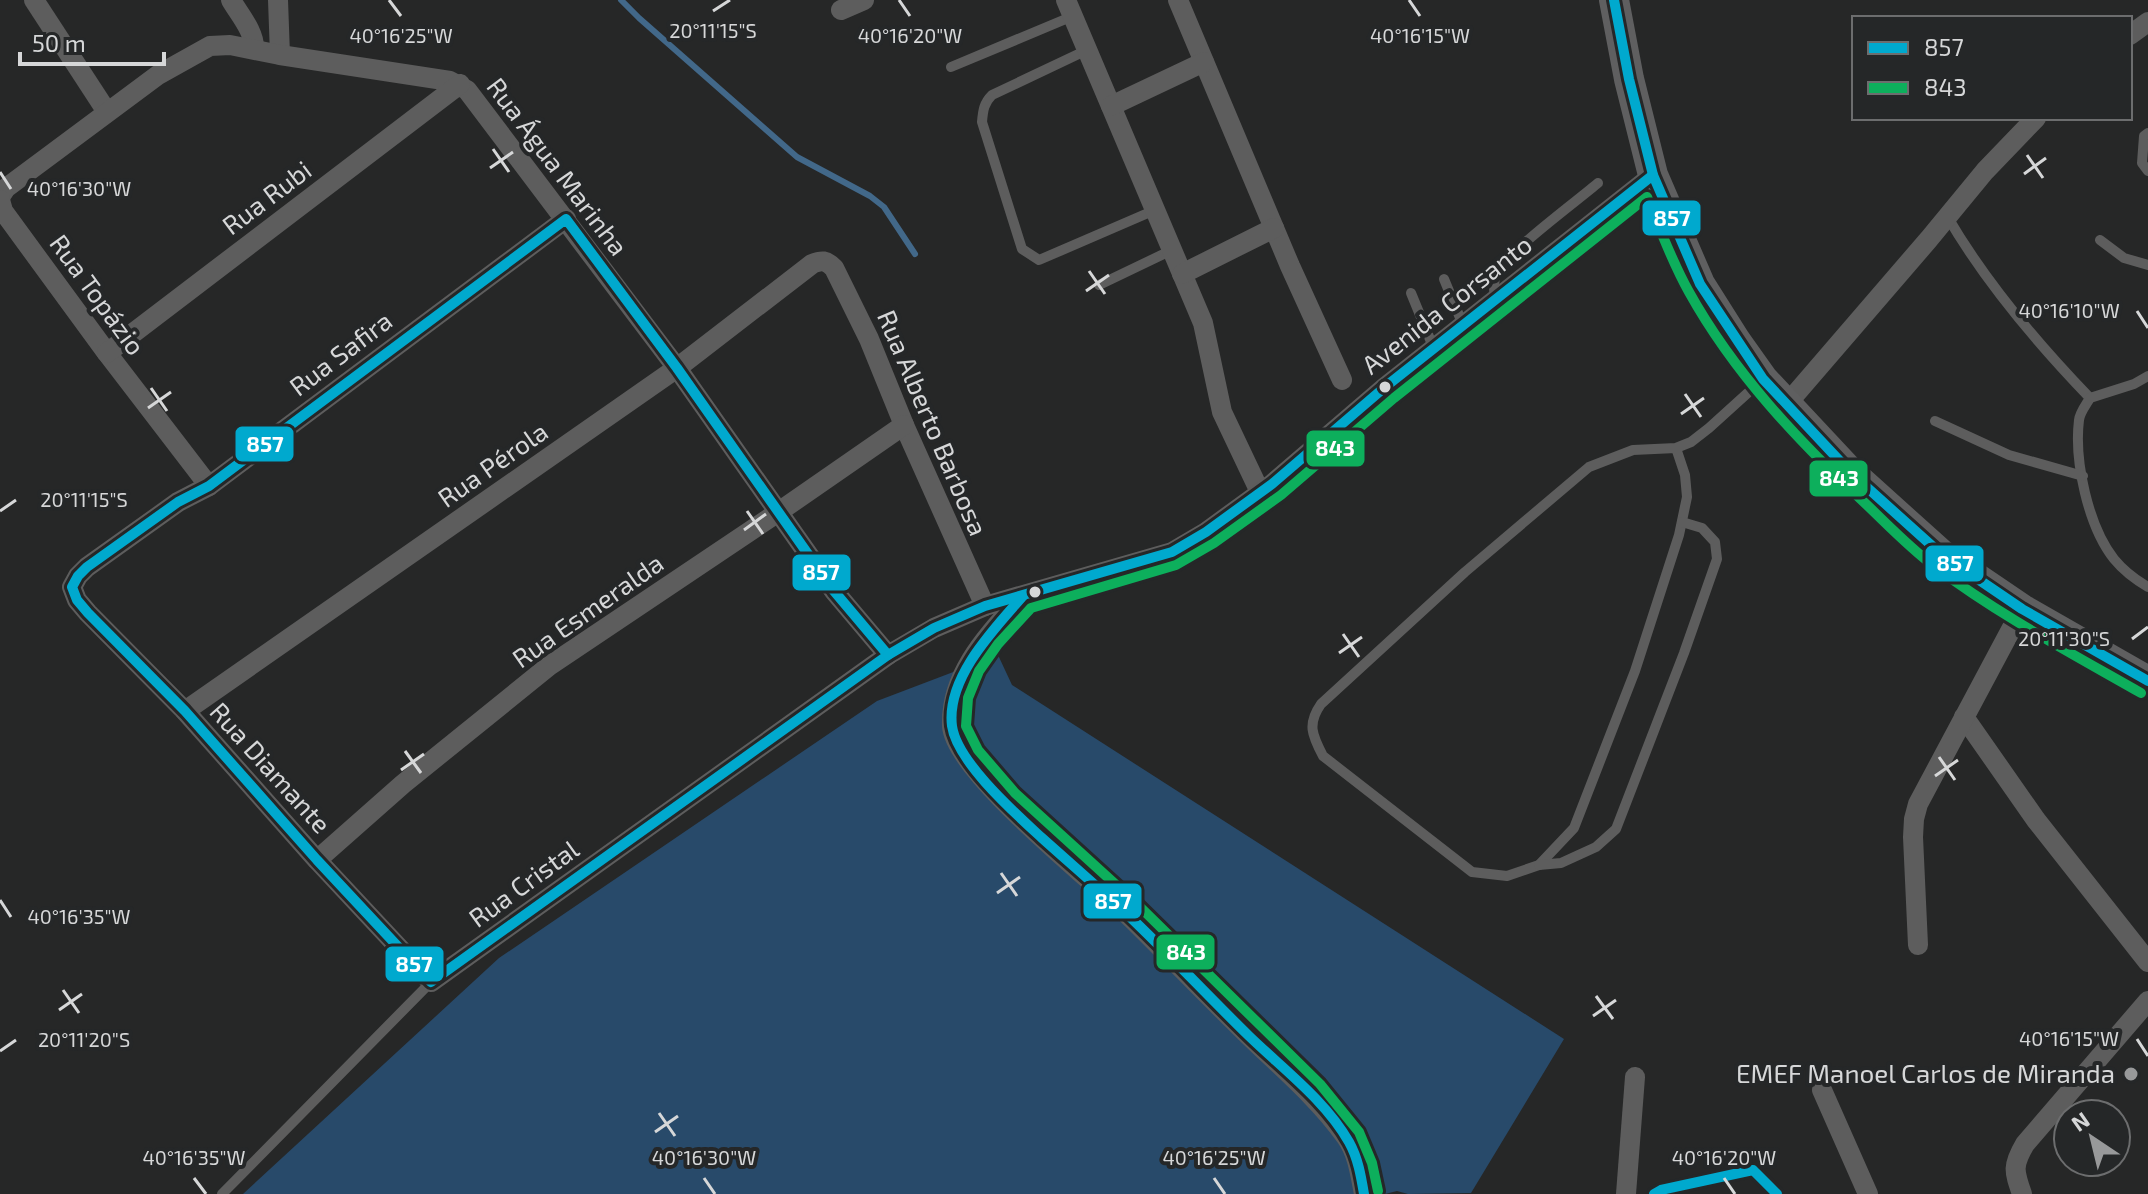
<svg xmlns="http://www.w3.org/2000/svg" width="2148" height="1194" font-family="'Exo 2',sans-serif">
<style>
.forest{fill:#284a6a}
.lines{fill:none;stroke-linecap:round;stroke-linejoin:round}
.stream{stroke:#426889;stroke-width:6}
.lane{stroke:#5d5d5d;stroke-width:10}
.street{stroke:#5d5d5d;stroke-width:20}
.secondary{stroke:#5f5f60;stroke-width:30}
.bus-1-casing{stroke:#252728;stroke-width:16}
.bus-2-casing{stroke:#252728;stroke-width:16}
.bus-1{stroke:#00a9ce;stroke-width:10}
.bus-2{stroke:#0daf5c;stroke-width:10}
.ticks{fill:none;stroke:#d6d7d8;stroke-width:3}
.bus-dot{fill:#d6d7d8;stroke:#252728;stroke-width:3}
.poi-dot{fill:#98999a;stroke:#252728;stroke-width:3}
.labels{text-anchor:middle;stroke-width:8;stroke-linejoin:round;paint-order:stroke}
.street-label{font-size:26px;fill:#d6d7d8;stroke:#252728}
.poi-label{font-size:26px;fill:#d6d7d8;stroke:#252728;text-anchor:end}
.ticks-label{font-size:20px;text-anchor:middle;fill:#d6d7d8;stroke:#252728;stroke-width:8;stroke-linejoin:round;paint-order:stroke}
.line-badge{stroke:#252728;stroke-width:3}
.badge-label{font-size:22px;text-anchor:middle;font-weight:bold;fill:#fff}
</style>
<rect width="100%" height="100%" fill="#262727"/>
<polygon class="forest" points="998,655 1012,685 1564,1039 1471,1193 1408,1194 1397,1191 1385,1194 243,1194 499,958 877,701"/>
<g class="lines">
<polyline class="stream" points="621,0 639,18 797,157 870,196 884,207 915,254"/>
<g class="lane">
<path d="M1087,50l-95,45c-8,8 -9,15 -10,27l40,127 17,11 116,-50"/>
<polyline points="951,67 1073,16"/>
<polyline points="2148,133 2144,136 2142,163 2148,171"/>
<path d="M1947,216c39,67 89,126 143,182"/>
<polyline points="2100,240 2124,258 2148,265"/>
<polyline points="1444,279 1463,325"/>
<polyline points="1099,285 1172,250"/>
<polyline points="1411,293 1434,349"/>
<path d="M1495,299c-1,-9 -2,-17 1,-25 10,-21 81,-73 102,-91"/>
<path d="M2148,376l-14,8 -44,14c-4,7 -10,14 -11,22 -5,41 9,106 35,139 9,11 22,21 34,28"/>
<polyline points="1935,421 2009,455 2083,476"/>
<path d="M1676,448l9,27 2,22 -8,38 -44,136 -61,157 -35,37 -32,11 -35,-4 -149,-116c-11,-21 -16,-32 -2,-52l144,-132 124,-105 44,-17 43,-2 15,-6 18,-14 53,-48"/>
<polyline points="1539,865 1561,863 1596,847 1616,829 1684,653 1717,559 1715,542 1702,528 1682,522"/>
<polyline points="222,1194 431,982"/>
<polyline points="1654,1194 1661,1190 1753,1170 1777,1194"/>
</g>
<g class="street">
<polyline points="34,0 107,112"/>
<path d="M231,0c8,14 24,32 23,49"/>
<polyline points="278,0 280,55"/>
<polyline points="1066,0 1203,323 1222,412 1260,492"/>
<polyline points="1178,0 1290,266 1342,380"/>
<polyline points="841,10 864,0"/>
<polyline points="2130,35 2148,22"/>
<polyline points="1111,106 1204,62"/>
<polyline points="0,197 6,188 158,75 210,46 230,45 280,55 450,81 467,90 677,368 834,591 888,655"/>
<polyline points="0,200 3,211 107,353 209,486"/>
<polyline points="566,219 209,486 178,502 87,567 78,576 72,587 77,600 88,613 185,711 317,860 431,982 888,655 934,628 985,606 1172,552 1206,532 1272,484 1385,387 1653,175"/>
<polyline points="1182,274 1274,228"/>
<polyline points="107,353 460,84"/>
<polyline points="1786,405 1929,239 1985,171 2036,118"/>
<path d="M1023,596c-33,37 -73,76 -71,130 2,45 140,154 176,189 38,37 74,75 112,112 36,36 76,68 106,110 12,17 14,37 18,57"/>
<path d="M185,711l492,-343 135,-104c10,-4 14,-4 22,4l35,71 35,86 81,181"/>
<polyline points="1964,717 2036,820 2148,962"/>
<polyline points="317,860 403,784 549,666 777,513 904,425"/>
<polyline points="1918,945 1913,837 1914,819 1918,804 2022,609"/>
<polyline points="1822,1090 1868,1194"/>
<polyline points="1626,1194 1635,1077"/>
<path d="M2022,1194c-8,-23 -10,-28 3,-50l123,-143"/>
</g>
<polyline class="secondary" points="1614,0 1629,79 1653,175 1700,284 1736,341 1763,379 1851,473 1941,554 2022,609 2148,681"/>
<g class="bus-1-casing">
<g id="bus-1">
<polyline points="1614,0 1629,79 1653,175 1700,284 1763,379 1851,473 1941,554 2022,609 2148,681"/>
<polygon points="566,219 677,368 834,591 888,655 431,982 317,860 185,711 88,613 77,600 72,587 78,576 87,567 178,502 209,486"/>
<path d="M1023,596c-29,33 -77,82 -71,130 5,36 64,88 90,112 29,26 58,51 86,77 42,40 80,81 121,121 34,33 76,64 100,106 9,16 12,34 15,52"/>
<polyline points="888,655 934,628 985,606 1172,552 1206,532 1272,484 1385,387 1653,175"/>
<polyline points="1654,1194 1661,1190 1753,1170 1777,1194"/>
</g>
</g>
<g class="bus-2-casing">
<path id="bus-2" d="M1378,1191l-6,-28 -13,-31 -39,-48 -183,-180 -122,-111 -37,-43 -12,-24 2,-28 11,-27 19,-27 33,-36 145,-43 38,-22 67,-48 113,-97 253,-201c13,32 25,65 42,95 45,81 110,150 178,213 22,21 43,43 67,61 65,49 137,87 207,127"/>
</g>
<use href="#bus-1" class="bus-1"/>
<use href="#bus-2" class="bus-2"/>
</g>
<path class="ticks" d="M389,0l12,16M899,0l11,16M1409,0l11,16M713,11l17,-11M493,149l16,23M2027,155l16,23M490,168l23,-16M0,172l11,17M2024,174l22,-16M1089,271l16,23M1086,291l23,-16M2137,311l11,17M151,388l16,23M1685,394l16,23M148,408l23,-16M1681,414l23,-16M0,511l16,-11M747,511l16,23M744,530l22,-16M1343,634l16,23M2132,639l16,-12M1339,653l23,-16M405,751l16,22M1939,757l16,23M401,770l23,-16M1935,776l23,-16M1001,873l16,23M997,893l23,-16M0,900l11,17M63,990l16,23M1596,996l17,23M59,1010l23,-16M1593,1016l23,-16M2137,1039l11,17M0,1051l16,-11M659,1113l16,23M655,1132l23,-16M194,1178l12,16M704,1178l11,16M1214,1178l11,16M1724,1178l11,16"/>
<g class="bus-dot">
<circle cx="1385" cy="387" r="7"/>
<circle cx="1035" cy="592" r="7"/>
</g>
<circle class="poi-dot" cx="2131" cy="1074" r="8"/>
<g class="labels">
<g class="street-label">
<text transform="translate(557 167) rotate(53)" y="9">Rua Água Marinha</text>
<text transform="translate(267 198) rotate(-37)" y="9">Rua Rubi</text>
<text transform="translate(97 295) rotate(54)" y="9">Rua Topázio</text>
<text transform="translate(1447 305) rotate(-38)" y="9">Avenida Corsanto</text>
<text transform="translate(341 354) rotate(-37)" y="9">Rua Safira</text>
<text transform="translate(932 423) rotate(67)" y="9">Rua Alberto Barbosa</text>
<text transform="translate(493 465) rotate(-35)" y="9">Rua Pérola</text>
<text transform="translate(588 611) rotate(-35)" y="9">Rua Esmeralda</text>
<text transform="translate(270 768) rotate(48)" y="9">Rua Diamante</text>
<text transform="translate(524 884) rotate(-36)" y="9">Rua Cristal</text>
</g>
<g class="poi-label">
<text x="2115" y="1083">EMEF Manoel Carlos de Miranda</text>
</g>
</g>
<g class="ticks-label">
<text x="713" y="38">20°11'15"S</text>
<text x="401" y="43">40°16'25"W</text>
<text x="910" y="43">40°16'20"W</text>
<text x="1420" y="43">40°16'15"W</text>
<text x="79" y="196">40°16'30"W</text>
<text x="2069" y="318">40°16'10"W</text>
<text x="84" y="507">20°11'15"S</text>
<text x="2064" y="646">20°11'30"S</text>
<text x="79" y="924">40°16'35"W</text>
<text x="2069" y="1046">40°16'15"W</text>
<text x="84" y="1047">20°11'20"S</text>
<text x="194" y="1165">40°16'35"W</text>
<text x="704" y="1165">40°16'30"W</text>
<text x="1214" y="1165">40°16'25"W</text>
<text x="1724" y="1165">40°16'20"W</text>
</g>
<g class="line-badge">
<rect x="1641" y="199" width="61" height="38" rx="8" fill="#00a9ce"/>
<rect x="234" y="425" width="61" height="38" rx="8" fill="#00a9ce"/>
<rect x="1305" y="429" width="61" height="39" rx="8" fill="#0daf5c"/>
<rect x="1808" y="459" width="61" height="39" rx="8" fill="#0daf5c"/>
<rect x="1924" y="544" width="61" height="39" rx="8" fill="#00a9ce"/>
<rect x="791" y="553" width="61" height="39" rx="8" fill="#00a9ce"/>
<rect x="1082" y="882" width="61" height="38" rx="8" fill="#00a9ce"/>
<rect x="1155" y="933" width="61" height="38" rx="8" fill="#0daf5c"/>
<rect x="384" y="945" width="61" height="38" rx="8" fill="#00a9ce"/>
</g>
<g class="badge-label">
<text x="1672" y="226">857</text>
<text x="265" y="452">857</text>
<text x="1335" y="456">843</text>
<text x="1839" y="486">843</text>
<text x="1955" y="571">857</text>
<text x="821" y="580">857</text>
<text x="1113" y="909">857</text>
<text x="1186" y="960">843</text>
<text x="414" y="972">857</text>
</g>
<rect x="1852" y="16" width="280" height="104" fill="#252728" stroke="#6c6d6e" stroke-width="2"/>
<rect x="1868" y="42" width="40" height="12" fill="#00a9ce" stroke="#6c6d6e" stroke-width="2"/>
<text x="1924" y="56" font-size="24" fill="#d6d7d8">857</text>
<rect x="1868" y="82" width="40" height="12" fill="#0daf5c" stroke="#6c6d6e" stroke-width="2"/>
<text x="1924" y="96" font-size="24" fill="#d6d7d8">843</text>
<g transform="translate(2092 1138) rotate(325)"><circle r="38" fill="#252728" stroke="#6c6d6e" stroke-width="2"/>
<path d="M0-6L14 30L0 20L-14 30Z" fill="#98999a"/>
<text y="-12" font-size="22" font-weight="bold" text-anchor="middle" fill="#d6d7d8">N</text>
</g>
<path d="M20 52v12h144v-12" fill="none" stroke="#d6d7d8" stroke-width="4"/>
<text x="32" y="52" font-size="24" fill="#d6d7d8" stroke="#252728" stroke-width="6" paint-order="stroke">50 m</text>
</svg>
